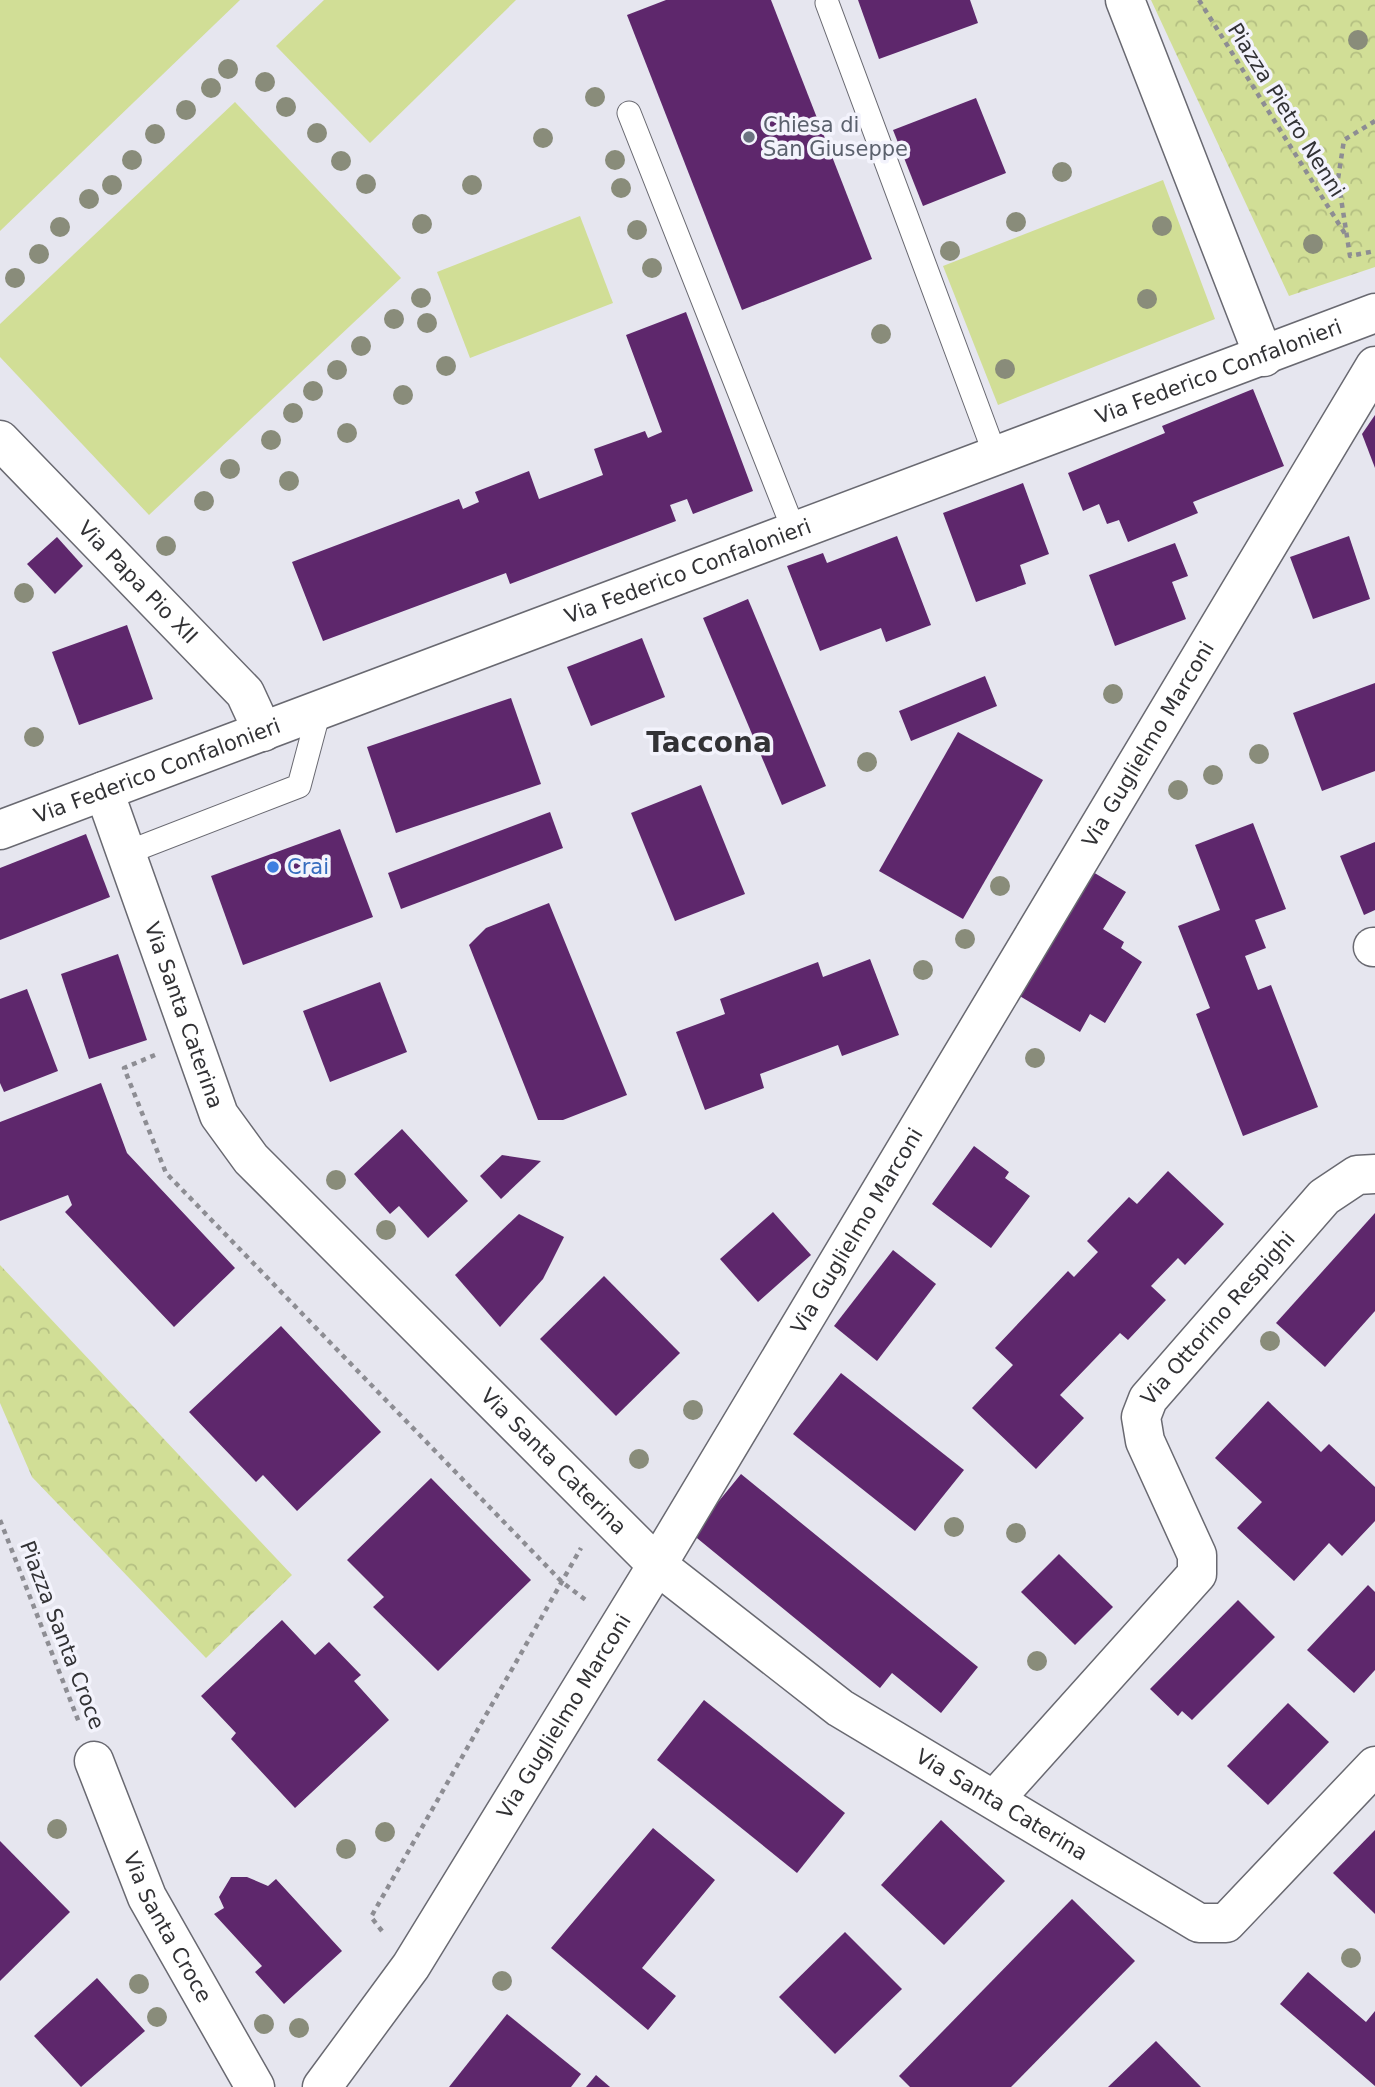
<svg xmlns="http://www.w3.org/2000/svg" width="1375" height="2087" font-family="'DejaVu Sans',sans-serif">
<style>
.green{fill:#d1de96}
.forest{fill:url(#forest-crowns)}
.building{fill:#5e276c}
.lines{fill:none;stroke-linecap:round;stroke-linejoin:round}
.service-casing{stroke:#696971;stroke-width:25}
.minor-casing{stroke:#696971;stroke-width:41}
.tertiary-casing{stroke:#696971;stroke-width:41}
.path{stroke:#8d8d93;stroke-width:4.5;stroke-dasharray:5 5;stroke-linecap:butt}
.service{stroke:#fff;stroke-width:23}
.minor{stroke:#fff;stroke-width:38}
.tertiary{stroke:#fff;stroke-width:38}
.tree{fill:#898c7a}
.worship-dot{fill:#6b7280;stroke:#f3f3fc;stroke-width:2.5}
.shop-dot{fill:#3f7fe0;stroke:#f3f3fc;stroke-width:2.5}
.labels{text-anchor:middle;stroke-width:7;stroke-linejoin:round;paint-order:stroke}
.street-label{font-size:21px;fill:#323235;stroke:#f3f3fc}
.worship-label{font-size:21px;fill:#5b616d;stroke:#f3f3fc;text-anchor:start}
.shop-label{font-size:21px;fill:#366cbe;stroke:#f3f3fc;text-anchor:start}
.district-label{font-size:28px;font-weight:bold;fill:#323235;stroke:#f3f3fc}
</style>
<defs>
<pattern id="forest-crowns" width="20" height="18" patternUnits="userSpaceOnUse" patternTransform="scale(1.75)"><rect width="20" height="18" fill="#d1de96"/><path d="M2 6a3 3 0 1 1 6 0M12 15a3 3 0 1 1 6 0" fill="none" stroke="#b4bf82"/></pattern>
</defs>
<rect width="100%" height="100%" fill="#e6e6ef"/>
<g class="green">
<polygon points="0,0 240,0 0,231"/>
<polygon points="324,0 516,0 370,143 276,46"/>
<polygon points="235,102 401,278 149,515 0,357 0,324"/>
<polygon points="1163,180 1215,319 998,405 943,266"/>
<polygon points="580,216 613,303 470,358 437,272"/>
</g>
<g class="forest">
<polygon points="1151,0 1375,0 1375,267 1289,296"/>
<polygon points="0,1265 292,1575 206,1658 32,1477 0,1403"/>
</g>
<g class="building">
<polygon points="666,0 771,0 872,259 742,310 627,15"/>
<polygon points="858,0 970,0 978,23 879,59"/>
<polygon points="976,98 1006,173 923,206 893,130"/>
<polygon points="686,312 753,491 693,514 687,499 670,505 676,521 510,584 506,573 323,641 292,562 459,499 463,509 479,502 475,492 529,471 539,499 603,475 594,449 645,431 648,438 662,432 626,335"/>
<polygon points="1253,389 1284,466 1193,502 1198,513 1128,542 1119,520 1107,524 1099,504 1083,511 1068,473 1165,433 1162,426"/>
<polygon points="1375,415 1375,468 1362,434"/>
<polygon points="1023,483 1049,554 1020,565 1026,584 976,602 943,513"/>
<polygon points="897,536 931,625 886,642 881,628 820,651 787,566 823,553 827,563"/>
<polygon points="1349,536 1370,599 1313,619 1290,557"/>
<polygon points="57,537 83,566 55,594 27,564"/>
<polygon points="1175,543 1188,576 1172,582 1186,619 1115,646 1089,575"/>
<polygon points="748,599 826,786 782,805 703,618"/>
<polygon points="127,625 153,699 79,725 52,652"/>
<polygon points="642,638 665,697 591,726 567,667"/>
<polygon points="985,676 997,706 911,741 899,711"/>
<polygon points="1375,683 1375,771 1322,791 1293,713"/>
<polygon points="511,698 541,784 396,833 367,747"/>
<polygon points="958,732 1043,780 963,919 879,871"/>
<polygon points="701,785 745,894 675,921 631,813"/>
<polygon points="550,812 563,848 401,909 388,873"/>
<polygon points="1253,823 1286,909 1255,920 1266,948 1245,956 1258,990 1271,985 1318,1107 1243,1136 1196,1014 1210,1008 1178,926 1220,910 1195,845"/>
<polygon points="340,829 373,917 243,965 211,876"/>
<polygon points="86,834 110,897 0,940 0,868"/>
<polygon points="1375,842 1375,910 1364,915 1340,856"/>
<polygon points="1093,872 1126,892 1103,929 1124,942 1121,948 1142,962 1105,1023 1090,1014 1080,1032 1018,995"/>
<polygon points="549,903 627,1095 563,1120 538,1120 469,945 486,928"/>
<polygon points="118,954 147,1040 89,1059 61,974"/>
<polygon points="870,959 899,1035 842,1056 838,1045 760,1074 764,1088 705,1110 676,1032 725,1014 720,999 818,962 823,977"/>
<polygon points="380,982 407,1052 330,1082 303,1011"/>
<polygon points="27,989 58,1071 4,1092 0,1083 0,999"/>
<polygon points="101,1083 127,1153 235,1268 174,1327 65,1212 72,1205 68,1195 0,1221 0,1122"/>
<polygon points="402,1129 468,1201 428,1238 399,1206 390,1214 354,1174"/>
<polygon points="974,1146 1009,1172 1005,1178 1030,1196 991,1248 932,1204"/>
<polygon points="502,1155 541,1161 501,1199 480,1176"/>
<polygon points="1168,1171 1224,1224 1185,1265 1178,1258 1151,1286 1166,1300 1128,1340 1120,1333 1060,1395 1084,1418 1036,1469 972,1408 1013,1365 995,1348 1068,1271 1074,1277 1098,1252 1087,1241 1129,1197 1137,1204"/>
<polygon points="773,1212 811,1255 758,1302 720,1259"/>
<polygon points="1375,1213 1375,1311 1325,1367 1276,1323"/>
<polygon points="519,1214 564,1237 543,1279 500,1327 455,1275"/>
<polygon points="893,1250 936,1284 877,1361 834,1326"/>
<polygon points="604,1276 680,1353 616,1416 540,1339"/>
<polygon points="281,1326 381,1432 297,1511 263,1475 256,1482 189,1412"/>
<polygon points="841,1373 964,1470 915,1531 793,1434"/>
<polygon points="1268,1401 1321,1452 1329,1444 1375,1487 1375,1521 1342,1556 1329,1543 1294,1581 1237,1528 1262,1502 1215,1458"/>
<polygon points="741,1474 978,1667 941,1713 892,1673 880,1688 692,1534"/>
<polygon points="431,1478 531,1580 438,1671 373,1607 384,1597 347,1560"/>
<polygon points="1059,1554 1113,1607 1075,1645 1021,1592"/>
<polygon points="1368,1585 1375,1592 1375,1670 1354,1693 1307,1650"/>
<polygon points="1238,1600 1275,1637 1192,1720 1182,1711 1178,1716 1150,1689"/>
<polygon points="282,1620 315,1655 329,1642 361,1675 354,1681 389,1720 295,1808 231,1739 236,1733 201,1696"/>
<polygon points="704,1700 845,1813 797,1873 657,1760"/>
<polygon points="1288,1703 1329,1742 1268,1805 1227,1766"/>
<polygon points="941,1820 1005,1881 944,1945 881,1885"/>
<polygon points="653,1828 715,1880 642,1968 676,1996 648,2030 551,1948"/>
<polygon points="1375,1830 1375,1914 1333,1873"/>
<polygon points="0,1841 70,1912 0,1981"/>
<polygon points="231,1877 247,1877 268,1886 276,1879 342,1951 284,2004 255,1972 262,1966 214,1914 224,1908 219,1897"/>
<polygon points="1072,1899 1135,1961 1011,2087 910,2087 899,2076"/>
<polygon points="845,1932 902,1989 835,2054 779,1997"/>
<polygon points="1308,1972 1366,2022 1375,2011 1375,2086 1280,2004"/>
<polygon points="97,1978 145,2031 81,2087 34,2036"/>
<polygon points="507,2014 581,2074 571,2087 449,2087"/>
<polygon points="1156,2041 1201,2087 1108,2087"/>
<polygon points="596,2075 610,2087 586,2087"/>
</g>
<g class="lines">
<g class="service-casing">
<g id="service">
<polyline points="827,3 996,457"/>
<polyline points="629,113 795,533"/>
<polyline points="126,853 299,786 319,711"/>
</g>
</g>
<g class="minor-casing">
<g id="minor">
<polyline points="1125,0 1264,357"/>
<path id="s1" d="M0,440l245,253 18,39"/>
<path id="s2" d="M104,791l115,324 32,44 406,406 183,143 359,215h27l149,-157"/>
<polyline points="1373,947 1375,947"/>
<path id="s3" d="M94,1761l53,136 108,190"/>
<path id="s4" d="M995,1799l202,-225v-19l-52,-114 -4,-24 7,-18 176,-202 33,-22 18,-1"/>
<path id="s5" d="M322,2087l89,-121 246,-401 718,-1199"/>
</g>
</g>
<g class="tertiary-casing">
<g id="tertiary">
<path id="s6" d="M0,830l1375,-517"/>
</g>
</g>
<g class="path">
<polyline points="1199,0 1347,237"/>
<polyline points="1375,121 1344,140 1338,179 1350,256 1375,251"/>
<polyline points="155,1055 124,1068 166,1173 562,1582 587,1601"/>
<polyline points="0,1520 80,1725"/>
<polyline points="382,1931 371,1917 581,1548"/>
</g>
<use href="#service" class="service"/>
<use href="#minor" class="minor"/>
<use href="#tertiary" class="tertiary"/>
</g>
<g class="tree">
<circle cx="1358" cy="40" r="10"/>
<circle cx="228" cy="69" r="10"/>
<circle cx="265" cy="82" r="10"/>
<circle cx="211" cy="88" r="10"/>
<circle cx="595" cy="97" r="10"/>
<circle cx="286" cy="107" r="10"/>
<circle cx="186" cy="110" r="10"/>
<circle cx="317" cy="133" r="10"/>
<circle cx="155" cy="134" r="10"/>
<circle cx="543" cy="138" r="10"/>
<circle cx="132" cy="160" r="10"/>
<circle cx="615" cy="160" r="10"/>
<circle cx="341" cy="161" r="10"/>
<circle cx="1062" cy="172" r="10"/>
<circle cx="366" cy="184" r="10"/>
<circle cx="112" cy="185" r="10"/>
<circle cx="472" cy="185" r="10"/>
<circle cx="621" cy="188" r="10"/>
<circle cx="89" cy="199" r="10"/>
<circle cx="1016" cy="222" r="10"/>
<circle cx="422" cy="224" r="10"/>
<circle cx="1162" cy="226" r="10"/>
<circle cx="60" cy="227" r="10"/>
<circle cx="637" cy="230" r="10"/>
<circle cx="1313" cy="244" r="10"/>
<circle cx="950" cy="251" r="10"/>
<circle cx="39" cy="254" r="10"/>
<circle cx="652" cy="268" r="10"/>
<circle cx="15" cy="278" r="10"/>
<circle cx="421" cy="298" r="10"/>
<circle cx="1147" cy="299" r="10"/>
<circle cx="394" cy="319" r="10"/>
<circle cx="427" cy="323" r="10"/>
<circle cx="881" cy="334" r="10"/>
<circle cx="361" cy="346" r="10"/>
<circle cx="446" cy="366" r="10"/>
<circle cx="1005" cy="369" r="10"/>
<circle cx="337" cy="370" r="10"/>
<circle cx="313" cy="391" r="10"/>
<circle cx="403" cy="395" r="10"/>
<circle cx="293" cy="413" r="10"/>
<circle cx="347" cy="433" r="10"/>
<circle cx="271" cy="440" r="10"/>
<circle cx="230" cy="469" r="10"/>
<circle cx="289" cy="481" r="10"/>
<circle cx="204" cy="501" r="10"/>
<circle cx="166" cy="546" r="10"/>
<circle cx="24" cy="593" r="10"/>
<circle cx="1113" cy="694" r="10"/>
<circle cx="34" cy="737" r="10"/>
<circle cx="1259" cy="754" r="10"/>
<circle cx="867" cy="762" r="10"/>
<circle cx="1213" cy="775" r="10"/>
<circle cx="1178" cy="790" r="10"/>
<circle cx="1000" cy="886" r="10"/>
<circle cx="965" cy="939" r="10"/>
<circle cx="923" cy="970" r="10"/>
<circle cx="1035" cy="1058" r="10"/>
<circle cx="336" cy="1180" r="10"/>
<circle cx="386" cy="1230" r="10"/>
<circle cx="1270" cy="1341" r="10"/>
<circle cx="693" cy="1410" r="10"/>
<circle cx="639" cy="1459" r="10"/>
<circle cx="954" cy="1527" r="10"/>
<circle cx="1016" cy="1533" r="10"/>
<circle cx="1037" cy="1661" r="10"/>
<circle cx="57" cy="1829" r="10"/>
<circle cx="385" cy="1832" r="10"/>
<circle cx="346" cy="1849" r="10"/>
<circle cx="1351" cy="1958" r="10"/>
<circle cx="502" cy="1981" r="10"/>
<circle cx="139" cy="1984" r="10"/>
<circle cx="157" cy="2017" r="10"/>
<circle cx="264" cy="2024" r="10"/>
<circle cx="299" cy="2028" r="10"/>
</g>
<circle class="worship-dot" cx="749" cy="137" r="7"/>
<circle class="shop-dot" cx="273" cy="867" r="7"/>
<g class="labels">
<g class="street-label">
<text transform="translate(1286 110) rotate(58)" y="7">Piazza Pietro Nenni</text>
<text dy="7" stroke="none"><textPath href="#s6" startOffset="1302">Via Federico Confalonieri</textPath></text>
<text dy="7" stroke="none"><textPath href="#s6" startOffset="735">Via Federico Confalonieri</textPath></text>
<text dy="7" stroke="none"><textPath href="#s1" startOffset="198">Via Papa Pio XII</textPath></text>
<text dy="7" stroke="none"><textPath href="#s5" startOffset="1577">Via Guglielmo Marconi</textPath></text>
<text dy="7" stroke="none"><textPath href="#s6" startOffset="168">Via Federico Confalonieri</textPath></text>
<text dy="7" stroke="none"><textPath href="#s2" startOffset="238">Via Santa Caterina</textPath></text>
<text dy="7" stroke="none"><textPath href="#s5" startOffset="1010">Via Guglielmo Marconi</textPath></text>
<text dy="7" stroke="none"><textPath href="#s4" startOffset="597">Via Ottorino Respighi</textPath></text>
<text dy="7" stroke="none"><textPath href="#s2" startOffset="826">Via Santa Caterina</textPath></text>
<text transform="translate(62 1635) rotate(69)" y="7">Piazza Santa Croce</text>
<text dy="7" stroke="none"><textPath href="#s5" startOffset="443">Via Guglielmo Marconi</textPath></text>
<text dy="7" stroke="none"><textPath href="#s2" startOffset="1393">Via Santa Caterina</textPath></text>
<text dy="7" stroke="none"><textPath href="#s3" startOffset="182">Via Santa Croce</textPath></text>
</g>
<g class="worship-label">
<text x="763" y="132">Chiesa di<tspan x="763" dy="24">San Giuseppe</tspan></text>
</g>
<g class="shop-label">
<text x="287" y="874">Crai</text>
</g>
<g class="district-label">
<text x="709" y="752">Taccona</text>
</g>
</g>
</svg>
